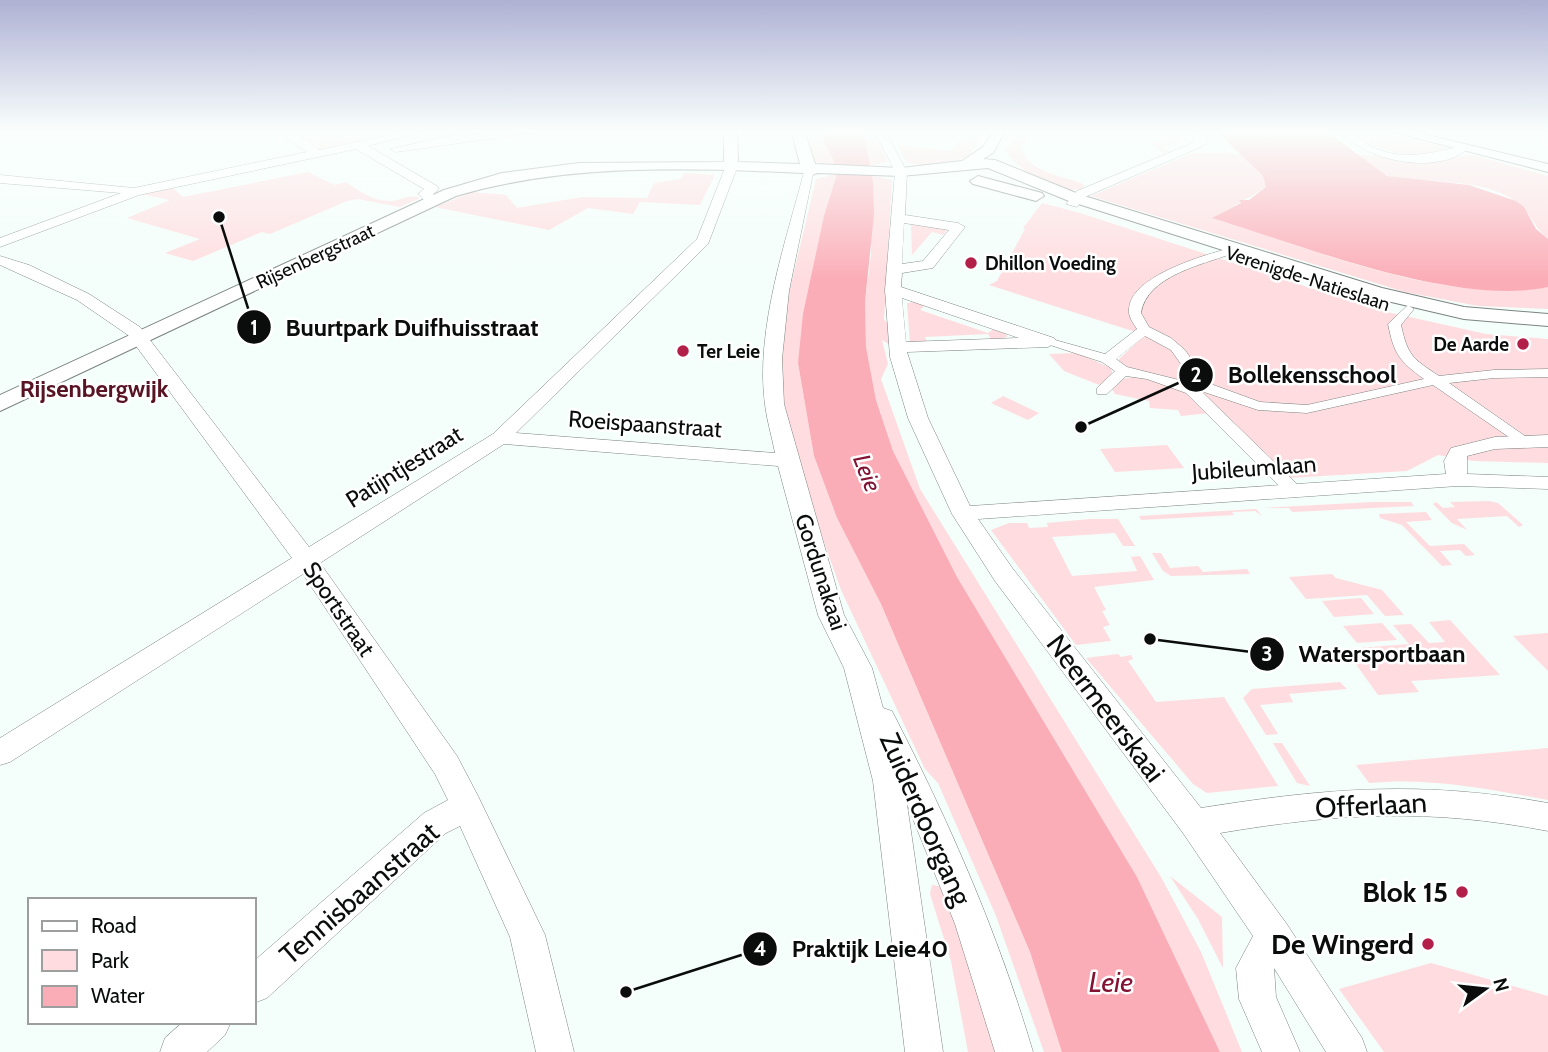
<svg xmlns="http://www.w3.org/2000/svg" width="1548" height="1052" font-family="Cabin,sans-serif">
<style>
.green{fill:#ffdcdf}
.water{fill:#fbadb7}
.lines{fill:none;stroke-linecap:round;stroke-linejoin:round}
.pedestrian-casing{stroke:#7c8481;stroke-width:1}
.minor-casing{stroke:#7c8481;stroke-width:1}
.tertiary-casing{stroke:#7c8481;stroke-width:2}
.pedestrian{fill:#fff;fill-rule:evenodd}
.minor{fill:#fff;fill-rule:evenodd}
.tertiary{fill:#fff;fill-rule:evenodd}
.poi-dot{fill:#b22049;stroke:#fff;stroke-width:2.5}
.labels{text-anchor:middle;stroke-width:5;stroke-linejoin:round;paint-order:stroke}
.far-street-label{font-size:19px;fill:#0a0d0c;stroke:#fff}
.far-poi-label{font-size:19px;font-weight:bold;fill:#0a0d0c;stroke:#fff;text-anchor:start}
.street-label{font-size:23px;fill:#0a0d0c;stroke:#fff}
.neighbourhood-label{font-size:24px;font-weight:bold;fill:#581324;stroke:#fff}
.water-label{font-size:24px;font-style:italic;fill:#821333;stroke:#fff}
.near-street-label{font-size:28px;fill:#0a0d0c;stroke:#fff}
.near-poi-label{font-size:28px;font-weight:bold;fill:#0a0d0c;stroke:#fff;text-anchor:end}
.near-water-label{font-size:28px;font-style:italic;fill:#821333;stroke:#fff}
.leader{fill:none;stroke:#0a0d0c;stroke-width:2.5}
.callout-dot{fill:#0a0d0c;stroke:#fff;stroke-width:2.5}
.mark-label{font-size:21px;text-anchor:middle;font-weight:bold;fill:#fff}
.callout-label{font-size:24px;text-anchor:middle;font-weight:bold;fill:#0a0d0c;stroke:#fff;stroke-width:5;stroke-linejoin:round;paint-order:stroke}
</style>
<rect width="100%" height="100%" fill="#f4fefa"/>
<g class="green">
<polygon points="303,133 413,133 324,150 302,137"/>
<polygon points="806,133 820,133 835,165 814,162"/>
<polygon points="862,133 875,133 888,162 868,166"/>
<polygon points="969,133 984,133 969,155 958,160 923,165 907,163 897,144 950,151"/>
<path d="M1017,133h16l-12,14c8,27 42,28 62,37l1,4c-22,9 -67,-17 -78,-37z"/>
<polygon points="1134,133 1184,133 1186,138 1163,149 1171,151 1163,154 1151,143 1159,139"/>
<path d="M1353,133h38l60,16c-40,11 -65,6 -98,-16z"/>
<path d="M1192,153l48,1 23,22 4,11 -54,31c100,31 232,87 335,69v22l-70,-3 -73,-14 -314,-96z"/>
<path d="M1358,155l86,3 29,-3 75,21v63c-13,-11 -18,-27 -31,-37 -36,-26 -86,-17 -128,-26 -10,-2 -22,-15 -31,-21z"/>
<path d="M308,172l27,13 11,-3c13,9 26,18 41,19 13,1 21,-8 33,-3l-20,9 -42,-8 -11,2 -77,33 -8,-2 -69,29 -28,-8 35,-14 -73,-21 43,-18 -29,-6 31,-7 11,10z"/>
<polygon points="684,173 715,175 700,205 640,202 633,214 588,208 549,230 435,207 472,192 506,195 517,208 582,197 647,198 654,183 681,179"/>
<polygon points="836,174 798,363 814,456 837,518 881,604 1030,952 1063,1052 1044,1052 996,916 938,783 925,769 841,590 792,452 779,380 785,310 816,179"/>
<polygon points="870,175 892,180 884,320 888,323 890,345 882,340 888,364 881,379 920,489 1161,877 1201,952 1242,1052 1220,1052 1137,877 957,577 893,451 876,400 866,347 865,302 871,255"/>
<polygon points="1042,203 1077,212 1378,310 1486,334 1548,339 1548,463 1474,461 1438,455 1407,471 1288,478 1186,384 1127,369 1119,363 1119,359 1145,335 989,285 997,281 1025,229 1023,228"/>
<polygon points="911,225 947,229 947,230 943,235 932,232 912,255"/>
<polygon points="915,302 925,305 920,310 988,333 995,328 1006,333 1007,337 992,341 988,334 925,337 928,344 910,343 907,303"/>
<polygon points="1077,353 1111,368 1113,375 1099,385 1064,371 1049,354"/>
<polygon points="1137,376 1179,387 1210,413 1181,416 1178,410 1150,408 1149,401 1115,394 1112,389 1122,379"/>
<polygon points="1003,396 1039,413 1028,420 991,403"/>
<polygon points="1167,445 1184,468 1115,472 1100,449"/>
<polygon points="1489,501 1498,503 1523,525 1519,527 1507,516 1457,519 1467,530 1452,523 1433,504 1436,502 1443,508 1455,507 1450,502"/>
<polygon points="1373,502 1411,502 1414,506 1292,512 1289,508 1263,508"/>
<polygon points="1256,509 1262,516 1255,511 1232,512 1234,515 1141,520 1139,516"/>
<polygon points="1426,512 1432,520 1406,522 1430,546 1464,544 1475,555 1466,556 1460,550 1440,551 1452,565 1442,566 1402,525 1380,518 1379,514"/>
<polygon points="1090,519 1118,519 1135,546 1123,546 1115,533 1052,537 1072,576 1137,571 1131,557 1140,556 1154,580 1094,587 1106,610 1102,611 1110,625 1103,627 1111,641 1076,645 991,530 1009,523 1027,523 1029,528 1048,527 1047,523"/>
<polygon points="1152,553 1161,553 1170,568 1198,566 1203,572 1247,569 1250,574 1171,576 1163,571"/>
<polygon points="1332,574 1336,578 1382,590 1404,615 1385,616 1367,595 1306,599 1289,577"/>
<polygon points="1361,598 1374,614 1334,617 1322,601"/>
<polygon points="1450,620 1500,675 1411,681 1419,692 1378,695 1345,649 1409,644 1393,625 1411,624 1429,643 1445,642 1429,622"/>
<polygon points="1382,623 1397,640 1357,643 1343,626"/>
<polygon points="1548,633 1548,671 1513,636"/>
<polygon points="1118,654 1121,657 1131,655 1133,659 1128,661 1156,702 1224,697 1278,786 1207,793 1193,784 1086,658"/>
<polygon points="1340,682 1347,689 1289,694 1293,702 1260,705 1278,734 1266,735 1243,698 1252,689"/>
<polygon points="1273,743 1282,743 1310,786 1297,783"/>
<path d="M1548,748v52c-60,-11 -118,-23 -179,-17l-13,-18z"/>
<polygon points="1170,876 1222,917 1223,968 1198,919"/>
<polygon points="932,885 945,887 998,1052 968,1052 951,961 930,894"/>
<polygon points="1431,963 1548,996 1548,1052 1384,1052 1339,989"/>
</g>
<g class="water">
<polygon points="820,133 862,133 865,138 873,182 874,214 865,302 866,347 876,400 893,451 957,577 1137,877 1220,1052 1062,1052 1030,952 881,604 837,518 814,456 798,363 803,314 824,216 836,177 834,162"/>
<path d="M1218,133h111l58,43 82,9 47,16 8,6 12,22 12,10v48c-92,20 -245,-41 -336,-69l29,-15 -2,-3h10l17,-13 -3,-11z"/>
</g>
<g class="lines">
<g class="pedestrian-casing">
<path id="pedestrian" d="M1227,249l4,1v4c-30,11 -84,22 -90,59l8,14 22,11 14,12 23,33 52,19 47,3 117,-26c-25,-18 -30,-25 -36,-55l20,-19 6,4 -13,16c7,31 11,33 38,51l55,-6 54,-1v8l-54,1 -45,5 83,58 -8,5 -5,-2 -86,-59 -126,28 -49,-3 -57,-19 100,97 2,4 -8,5 -6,-1 -103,-103 -39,-14 -21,-3 -19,18h-10v-6l18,-17 -13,-9 -61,-20 7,-4 57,16 32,-25c-4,-6 -9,-13 -8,-20 1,-32 72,-53 98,-60zM1145,336l26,14 24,34 -68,-17 -11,-8z"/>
</g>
<g class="minor-casing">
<g id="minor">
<polygon points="286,133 296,133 319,150 400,133 418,133 368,146 437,186 439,189 433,194 438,200 427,203 418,194 424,189 356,149 139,195 0,247 0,238 121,193 0,183 0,175 134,188 307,152 286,138"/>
<polygon points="490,133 531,133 396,152 390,149 450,136"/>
<path d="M876,133h10l21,39 -2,43 53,8 7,4 -32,41 -31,5 -1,14 153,51 3,4 -9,5 -141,5 21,66 42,88 476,-32 -2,-13 7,-13 44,-11 53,-2v12l-53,2 -28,7v18l81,3v12l-90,-3 -480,33 35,50 188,239c125,-20 221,-28 347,-5v28c-119,-23 -209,-18 -328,2l66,90 76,115 5,14h-41l-52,-84 2,29 24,55h-38l-23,-53 -3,-31 17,-32 -70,-103 -188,-252 -43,-67 -44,-96 -18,-61 -5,-67 10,-118zM904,223l45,7 -26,31 -21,3zM902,298l117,40 -113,4z"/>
<polygon points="1193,133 1203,133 1208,139 1203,146 1085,197 1077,207 1066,204 1077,191 1195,142"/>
<path d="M1341,133c15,-1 20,9 34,15 28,13 61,5 88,-3l6,3c-32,28 -101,13 -128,-15z"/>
<path d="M731,164l6,4 -29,76 -192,189 259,20c-3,-16 -8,-32 -10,-48 -10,-74 20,-161 39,-233l10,-3 -25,122 -7,68 2,45 60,211 28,53 11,40 9,3c57,110 106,222 141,341h-38l-40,-128 -48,-120 36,248h-38l-32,-271 -29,-113 -26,-53 -40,-149 -274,-22 -184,119 137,193 21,40 67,139 29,117h-38l-26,-115 -50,-111 -14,7 -179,165 -13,5v-42l170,-148 24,-13 -13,-26 -132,-200 -293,188 -10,3v-27l292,-180 -164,-223 -51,-35 -77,-35v-9l29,9 60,29 51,33 169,220 184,-113 204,-195 28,-71z"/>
<polygon points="183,1022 231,1022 225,1035 207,1052 160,1052 165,1038"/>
</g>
</g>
<g class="tertiary-casing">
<g id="tertiary">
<path d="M724,133h13l1,29 62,2 -8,-31h13l10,31 86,4 61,-7 21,-14 9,-14h12l-11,20 -10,6 12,1 86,35 301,93 82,19 84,7v12l-84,-7 -94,-22 -301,-96 -81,-33 -87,8 -84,-3 -7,3 -7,-3c-116,-5 -235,-10 -347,23l-456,215v-16l444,-205 58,-17 77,-10 145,-1z"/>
<polygon points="1397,133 1419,133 1548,164 1548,172"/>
<polygon points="978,176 1042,193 1044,196 1036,201 973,184 970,181"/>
</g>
</g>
<use href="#pedestrian" class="pedestrian"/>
<use href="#minor" class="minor"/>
<use href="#tertiary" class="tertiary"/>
</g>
<linearGradient id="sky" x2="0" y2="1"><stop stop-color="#afb1d4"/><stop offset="0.47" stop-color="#fafffd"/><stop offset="1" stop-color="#fafffd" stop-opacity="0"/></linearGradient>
<rect width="1548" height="280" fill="url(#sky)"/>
<g class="poi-dot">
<circle cx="971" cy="263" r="7"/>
<circle cx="1523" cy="344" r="7"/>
<circle cx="683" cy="351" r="7"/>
<circle cx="1462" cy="892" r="7"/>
<circle cx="1428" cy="944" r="7"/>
</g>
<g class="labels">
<g class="far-street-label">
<text transform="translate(315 256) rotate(-25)" y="7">Rijsenbergstraat</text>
<text transform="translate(1308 278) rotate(18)" y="7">Verenigde-Natieslaan</text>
</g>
<g class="far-poi-label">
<text x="985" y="270">Dhillon Voeding</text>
<text x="1509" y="351" text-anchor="end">De Aarde</text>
<text x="697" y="358">Ter Leie</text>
</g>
<g class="street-label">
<text transform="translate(645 424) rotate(4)" y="8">Roeispaanstraat</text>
<text transform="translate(404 467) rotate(-32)" y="8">Patijntjestraat</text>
<text transform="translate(1254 468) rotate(-4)" y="8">Jubileumlaan</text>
<text transform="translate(821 572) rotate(72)" y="8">Gordunakaai</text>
<text transform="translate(339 609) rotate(56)" y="8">Sportstraat</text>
</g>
<g class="neighbourhood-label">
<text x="94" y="397">Rijsenbergwijk</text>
</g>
<g class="water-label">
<text transform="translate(867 473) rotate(69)" y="8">Leie</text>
</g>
<g class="near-street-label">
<text transform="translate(1106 708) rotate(53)" y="10">Neermeerskaai</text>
<text transform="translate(1371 805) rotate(-3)" y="10">Offerlaan</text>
<text transform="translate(926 819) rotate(66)" y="10">Zuiderdoorgang</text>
<text transform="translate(359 893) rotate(-41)" y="10">Tennisbaanstraat</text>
</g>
<g class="near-poi-label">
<text x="1448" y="902">Blok 15</text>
<text x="1414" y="954">De Wingerd</text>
</g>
<g class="near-water-label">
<text x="1111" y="992">Leie</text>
</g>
</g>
<path class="leader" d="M219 217L254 327M1081 427L1196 375M1150 639L1267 654M626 992L760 949"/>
<g class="callout-dot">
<circle cx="219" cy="217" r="7"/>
<circle cx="1081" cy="427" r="7"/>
<circle cx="1150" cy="639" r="7"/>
<circle cx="626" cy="992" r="7"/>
<circle cx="254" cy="327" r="18"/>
<circle cx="1196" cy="375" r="18"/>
<circle cx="1267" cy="654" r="18"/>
<circle cx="760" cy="949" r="18"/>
</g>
<g class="mark-label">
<text x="254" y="335">1</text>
<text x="1196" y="382">2</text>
<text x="1267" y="661">3</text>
<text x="760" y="956">4</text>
</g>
<g class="callout-label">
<text x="412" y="336">Buurtpark Duifhuisstraat</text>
<text x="1312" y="383">Bollekensschool</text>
<text x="1382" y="662">Watersportbaan</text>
<text x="870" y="957">Praktijk Leie40</text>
</g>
<rect x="28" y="898" width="228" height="126" fill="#ffffff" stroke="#9d9e9e" stroke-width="2"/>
<rect x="42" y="921" width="35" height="10" fill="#ffffff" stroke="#9d9e9e" stroke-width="2"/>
<text x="91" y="933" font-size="21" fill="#0a0d0c">Road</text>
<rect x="42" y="950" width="35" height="21" fill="#ffdcdf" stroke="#9d9e9e" stroke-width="2"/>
<text x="91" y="968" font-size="21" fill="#0a0d0c">Park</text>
<rect x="42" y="986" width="35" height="21" fill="#fbadb7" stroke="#9d9e9e" stroke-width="2"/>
<text x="91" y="1003" font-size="21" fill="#0a0d0c">Water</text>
<g transform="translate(1485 989) rotate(75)" stroke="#ffffff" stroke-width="5" paint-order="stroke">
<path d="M0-5L12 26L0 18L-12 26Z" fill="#0a0d0c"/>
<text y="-10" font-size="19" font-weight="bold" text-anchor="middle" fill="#0a0d0c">N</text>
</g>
</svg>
